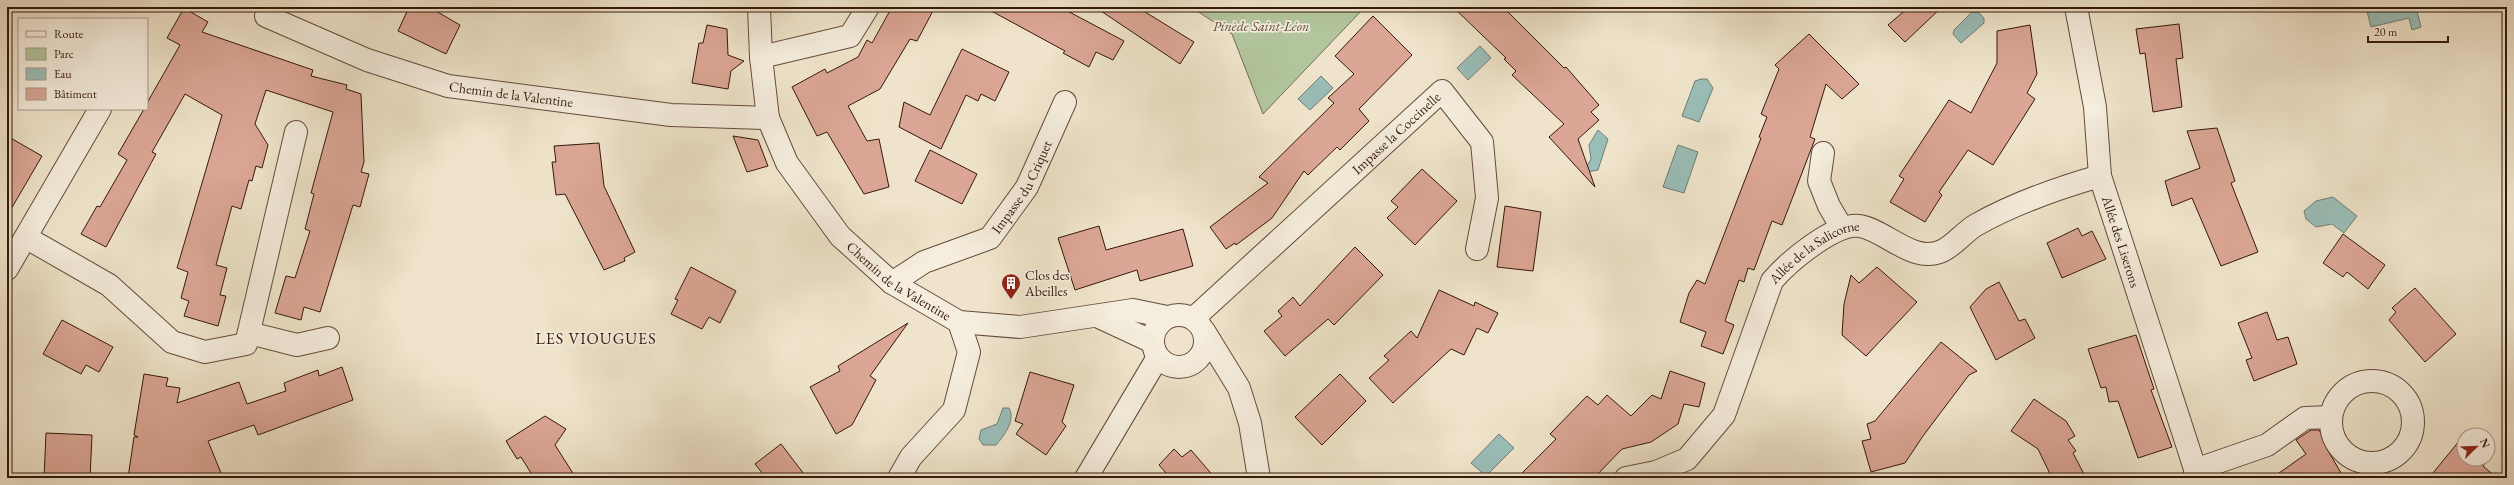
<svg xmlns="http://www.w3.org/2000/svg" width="2514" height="485" font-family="'EB Garamond',serif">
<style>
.green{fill:#b2c59c;stroke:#746e54}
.water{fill:#9abeb8;stroke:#727c73}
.building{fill:#dba695;stroke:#35180b}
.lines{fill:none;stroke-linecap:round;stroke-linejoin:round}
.street-casing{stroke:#644b3b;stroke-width:24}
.street{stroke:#f5eddd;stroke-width:22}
.labels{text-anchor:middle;stroke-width:3.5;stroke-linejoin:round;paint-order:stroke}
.park-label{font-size:14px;font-style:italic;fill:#5a4c36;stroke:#f5eddd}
.street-label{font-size:14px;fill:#35180b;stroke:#f5eddd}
.poi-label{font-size:14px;fill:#35180b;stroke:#f5eddd;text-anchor:start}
.quarter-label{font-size:16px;letter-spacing:1px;fill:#35180b;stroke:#f5eddd}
</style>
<rect width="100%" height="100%" fill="#efe4cb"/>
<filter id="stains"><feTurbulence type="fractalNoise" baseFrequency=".005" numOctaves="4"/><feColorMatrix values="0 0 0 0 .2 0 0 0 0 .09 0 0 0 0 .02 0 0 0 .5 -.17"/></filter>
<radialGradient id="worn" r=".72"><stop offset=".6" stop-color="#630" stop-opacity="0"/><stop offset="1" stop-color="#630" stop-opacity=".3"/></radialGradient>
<polygon class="green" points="1191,7 1365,7 1263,114 1232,34"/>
<g class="water">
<polygon points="2366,7 2416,7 2421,27 2412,30 2409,18 2371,27"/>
<polygon points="1972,12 1978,12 1984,18 1984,23 1961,43 1953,34 1954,30"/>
<polygon points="1480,46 1491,58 1468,80 1457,68"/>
<polygon points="1321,76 1333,88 1310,110 1298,99"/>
<polygon points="1701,79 1707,79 1713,88 1699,122 1682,116 1695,81"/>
<polygon points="1598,130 1608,139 1598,170 1587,172 1587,166 1591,159 1589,145"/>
<polygon points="1678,145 1698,152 1684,193 1663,187"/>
<polygon points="2333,197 2357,216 2344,233 2332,224 2316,227 2306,219 2304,211 2316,201"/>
<path d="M1003,408h6c7,12 -5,28 -13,37h-13l-4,-6 2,-9 16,-6z"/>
<polygon points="1499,434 1514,448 1486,476 1471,463"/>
</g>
<g class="building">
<polygon points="409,7 429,7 460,25 446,54 398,31"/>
<polygon points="892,7 935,7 917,41 910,39 880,89 848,106 867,141 879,139 889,187 864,194 827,132 817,136 792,87 825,69 827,73 858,57 867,40 872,43"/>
<polygon points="984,7 1060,7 1124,41 1113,60 1096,52 1089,67 1063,53 1065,51"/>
<polygon points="1095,7 1137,7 1194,42 1180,64"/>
<polygon points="1453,7 1503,7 1564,68 1566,67 1599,105 1591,112 1599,120 1578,139 1595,187 1549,137 1564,124 1512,75 1516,71 1504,59 1506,58"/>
<polygon points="1909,7 1942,7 1905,42 1888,25"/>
<polygon points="184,8 208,22 202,32 313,70 311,76 347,85 346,89 361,94 364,162 361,172 369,174 360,207 353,205 320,312 304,307 301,320 275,313 286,276 295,278 310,231 305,229 314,194 311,193 333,112 266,90 255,124 268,145 262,168 256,166 252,181 249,180 241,209 232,206 216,265 227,268 220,295 226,296 218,326 184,316 189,301 181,298 188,272 177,268 222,115 185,94 152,152 156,154 106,247 81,234 97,206 100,207 127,160 118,154 144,109 147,109 147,103 180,45 167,38"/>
<polygon points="1373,16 1412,55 1359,109 1369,121 1340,150 1337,147 1308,175 1304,171 1272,218 1236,245 1235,243 1226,249 1210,227 1268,183 1259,177 1334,103 1328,98 1354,74 1335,56"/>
<polygon points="2179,24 2183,58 2176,59 2182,107 2153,112 2145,53 2140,54 2136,29"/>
<polygon points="707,25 727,29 728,55 744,61 731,71 728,89 692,83 699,43 703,43"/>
<polygon points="2030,25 2037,74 2027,93 2035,99 1993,165 1968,150 1939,192 1942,195 1925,222 1890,202 1904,179 1899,176 1949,100 1971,113 1997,63 1997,31"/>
<polygon points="1809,34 1859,84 1842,99 1826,84 1810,137 1815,139 1782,225 1772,221 1754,270 1748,268 1744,282 1739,280 1725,321 1734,325 1723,354 1701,346 1706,332 1680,322 1689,293 1697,280 1705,284 1761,138 1759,137 1767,117 1761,114 1779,69 1775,65"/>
<polygon points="962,49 1009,72 995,101 981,94 978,101 966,95 941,149 899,127 904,102 930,115"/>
<polygon points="2217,128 2235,181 2231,183 2258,252 2221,266 2192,198 2172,206 2165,181 2200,168 2187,131"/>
<polygon points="7,136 42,156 7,216"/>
<polygon points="733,136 758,140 768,166 747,172"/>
<polygon points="599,143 604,186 635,252 624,258 625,261 604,270 565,194 556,195 552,162 556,162 554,146"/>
<polygon points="930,150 977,174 962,204 915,181"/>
<polygon points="1422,169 1457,201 1415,245 1387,218 1398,207 1391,201"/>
<polygon points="1505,206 1541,212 1533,271 1497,267"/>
<polygon points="1099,226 1106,250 1183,229 1193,266 1140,281 1137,270 1075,290 1058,238"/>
<polygon points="2078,228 2082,236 2092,231 2106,259 2062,278 2047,243"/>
<polygon points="2343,234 2385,265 2368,289 2347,272 2343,277 2323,263"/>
<polygon points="1355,247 1383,275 1334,325 1328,319 1285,356 1264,331 1282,316 1278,311 1293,297 1300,306"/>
<polygon points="691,267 736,291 720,323 709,317 702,329 671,314 678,300 675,299"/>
<polygon points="1877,267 1917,302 1866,356 1842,335 1844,304 1851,275 1859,283"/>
<polygon points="1999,282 2019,321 2025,319 2035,338 1996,360 1970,307 1986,289"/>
<polygon points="2415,288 2456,334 2425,362 2389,320 2396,312 2392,308"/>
<polygon points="1439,290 1474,306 1475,302 1498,313 1488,333 1477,328 1464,355 1451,349 1393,403 1369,378 1389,360 1384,356 1411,331 1417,338"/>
<polygon points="2267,312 2277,340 2288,337 2297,364 2254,381 2246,360 2252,358 2238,323"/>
<polygon points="62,320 113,347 99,372 86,365 81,374 43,354"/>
<polygon points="908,323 870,376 876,380 852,425 836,434 810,387 840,371 838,366"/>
<polygon points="2136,335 2154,389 2151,390 2172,447 2138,458 2118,401 2109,402 2106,387 2101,388 2088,349"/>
<polygon points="1941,342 1977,371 1969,375 1923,436 1905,463 1871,472 1862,441 1871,439 1867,424 1875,421"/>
<polygon points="342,367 353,400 258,435 254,425 208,441 223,478 128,478 134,437 138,437 134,435 144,374 168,378 166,386 180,388 177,403 239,382 247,404 286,391 284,383 318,370 319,376"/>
<polygon points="1670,371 1705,383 1699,407 1684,404 1678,424 1651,442 1622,449 1594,478 1517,478 1556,439 1550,434 1587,396 1598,405 1607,395 1631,416 1652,395 1661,399"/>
<polygon points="1030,372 1074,385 1062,422 1066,426 1046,455 1016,434 1023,424 1015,421"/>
<polygon points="1340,374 1366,401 1322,445 1295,417"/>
<polygon points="2034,399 2066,421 2075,436 2068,440 2076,451 2073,453 2086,478 2052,478 2038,449 2011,431"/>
<polygon points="545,416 566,429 555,445 576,478 534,478 521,457 517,459 506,441"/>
<polygon points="2311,430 2319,430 2329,447 2327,449 2344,478 2272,478 2306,454 2296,440"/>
<polygon points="46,433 92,435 90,478 44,478"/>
<polygon points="2464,435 2464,459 2488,459 2488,450 2492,454 2483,466 2497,478 2429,478"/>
<polygon points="781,444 807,478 766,478 755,464"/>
<polygon points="1174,449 1182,457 1191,450 1215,478 1160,478 1166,473 1159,465"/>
</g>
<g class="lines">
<g class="street-casing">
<g id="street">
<path id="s1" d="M759,7l2,50 7,61 19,45 53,73 52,47 67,39 61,5 113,-17 34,7"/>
<path id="s2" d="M2076,7l19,100 5,69 98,302"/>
<path id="s3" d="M266,16l101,44 81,26 223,29 97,3"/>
<polyline points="761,57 850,36 868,7"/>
<polyline points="1823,153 1819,181 1829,206 1842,228"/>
<polyline points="27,238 109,285 172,342 205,352 246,344 296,132"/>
<polyline points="7,269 100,109"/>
<path id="s4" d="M892,283l32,-21 66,-24 37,-51 38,-85"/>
<circle cx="1179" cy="341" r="26"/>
<polyline points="1097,316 1153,342"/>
<path id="s5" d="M1194,318l248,-227 40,51 5,56 -10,51"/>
<polyline points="1204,331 1239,388 1250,423 1259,478"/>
<polyline points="249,333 297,345 328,338"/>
<circle cx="2372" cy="422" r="41"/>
<polyline points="2195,470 2267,445 2305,418 2331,417"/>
<polyline points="899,478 911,457 954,410 969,352 959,322"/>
<polyline points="1086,478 1158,357"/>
<path id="s6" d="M1626,478l30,-6 31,-13 37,-44 48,-134c15,-18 63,-59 88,-55 27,5 53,38 82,25 13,-6 22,-19 34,-26 39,-22 82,-37 124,-49"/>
</g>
</g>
<use href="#street" class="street"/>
</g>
<defs>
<g id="building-pin" transform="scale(1)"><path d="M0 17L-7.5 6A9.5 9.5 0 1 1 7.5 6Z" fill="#8f2418" stroke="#f5eddd"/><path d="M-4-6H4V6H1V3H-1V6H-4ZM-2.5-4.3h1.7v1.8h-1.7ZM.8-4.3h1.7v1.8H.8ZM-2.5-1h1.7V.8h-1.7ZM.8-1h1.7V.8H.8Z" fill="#fff"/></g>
</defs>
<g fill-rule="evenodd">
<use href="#building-pin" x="1011" y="283"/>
</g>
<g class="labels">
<g class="park-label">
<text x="1261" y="31">Pinède Saint-Léon</text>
</g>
<g class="street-label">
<text dy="5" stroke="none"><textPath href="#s3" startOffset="259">Chemin de la Valentine</textPath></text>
<text dy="5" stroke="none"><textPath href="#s5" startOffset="274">Impasse la Coccinelle</textPath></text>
<text dy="5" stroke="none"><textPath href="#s4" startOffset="169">Impasse du Criquet</textPath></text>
<text dy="5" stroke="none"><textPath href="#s2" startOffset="240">Allée des Liserons</textPath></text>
<text dy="5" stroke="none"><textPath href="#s6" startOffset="317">Allée de la Salicorne</textPath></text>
<text dy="5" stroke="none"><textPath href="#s1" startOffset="325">Chemin de la Valentine</textPath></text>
</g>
<g class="poi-label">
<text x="1025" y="280">Clos des<tspan x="1025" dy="16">Abeilles</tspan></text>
</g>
<g class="quarter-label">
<text x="596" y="344">LES VIOUGUES</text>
</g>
</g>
<rect width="2514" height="485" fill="none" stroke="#efe4cb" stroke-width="24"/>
<rect x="8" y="8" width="2498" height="469" fill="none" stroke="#35180b" stroke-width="2"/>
<rect x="12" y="12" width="2490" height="461" fill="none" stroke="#35180b"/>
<rect x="18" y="18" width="130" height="92" fill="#f5eddd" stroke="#a89889"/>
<rect x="26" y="31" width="20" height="6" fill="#f5eddd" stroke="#a89889"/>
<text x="54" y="38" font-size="12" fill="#35180b">Route</text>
<rect x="26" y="48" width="20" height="12" fill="#b2c59c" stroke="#a89889"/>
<text x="54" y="58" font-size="12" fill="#35180b">Parc</text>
<rect x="26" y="68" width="20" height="12" fill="#9abeb8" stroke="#a89889"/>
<text x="54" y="78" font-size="12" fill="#35180b">Eau</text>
<rect x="26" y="88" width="20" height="12" fill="#dba695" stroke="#a89889"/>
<text x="54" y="98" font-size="12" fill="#35180b">Bâtiment</text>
<g transform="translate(2476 447) rotate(67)"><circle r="19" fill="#f5eddd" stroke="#a89889"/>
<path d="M0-3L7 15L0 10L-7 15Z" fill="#8f2418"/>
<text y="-6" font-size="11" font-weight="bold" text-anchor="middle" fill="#35180b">N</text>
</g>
<path d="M2368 36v6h80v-6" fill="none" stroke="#35180b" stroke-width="2"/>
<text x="2374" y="36" font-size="12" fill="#35180b" stroke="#f5eddd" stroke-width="3" paint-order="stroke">20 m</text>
<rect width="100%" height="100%" filter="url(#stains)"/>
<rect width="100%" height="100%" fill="url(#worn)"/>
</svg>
